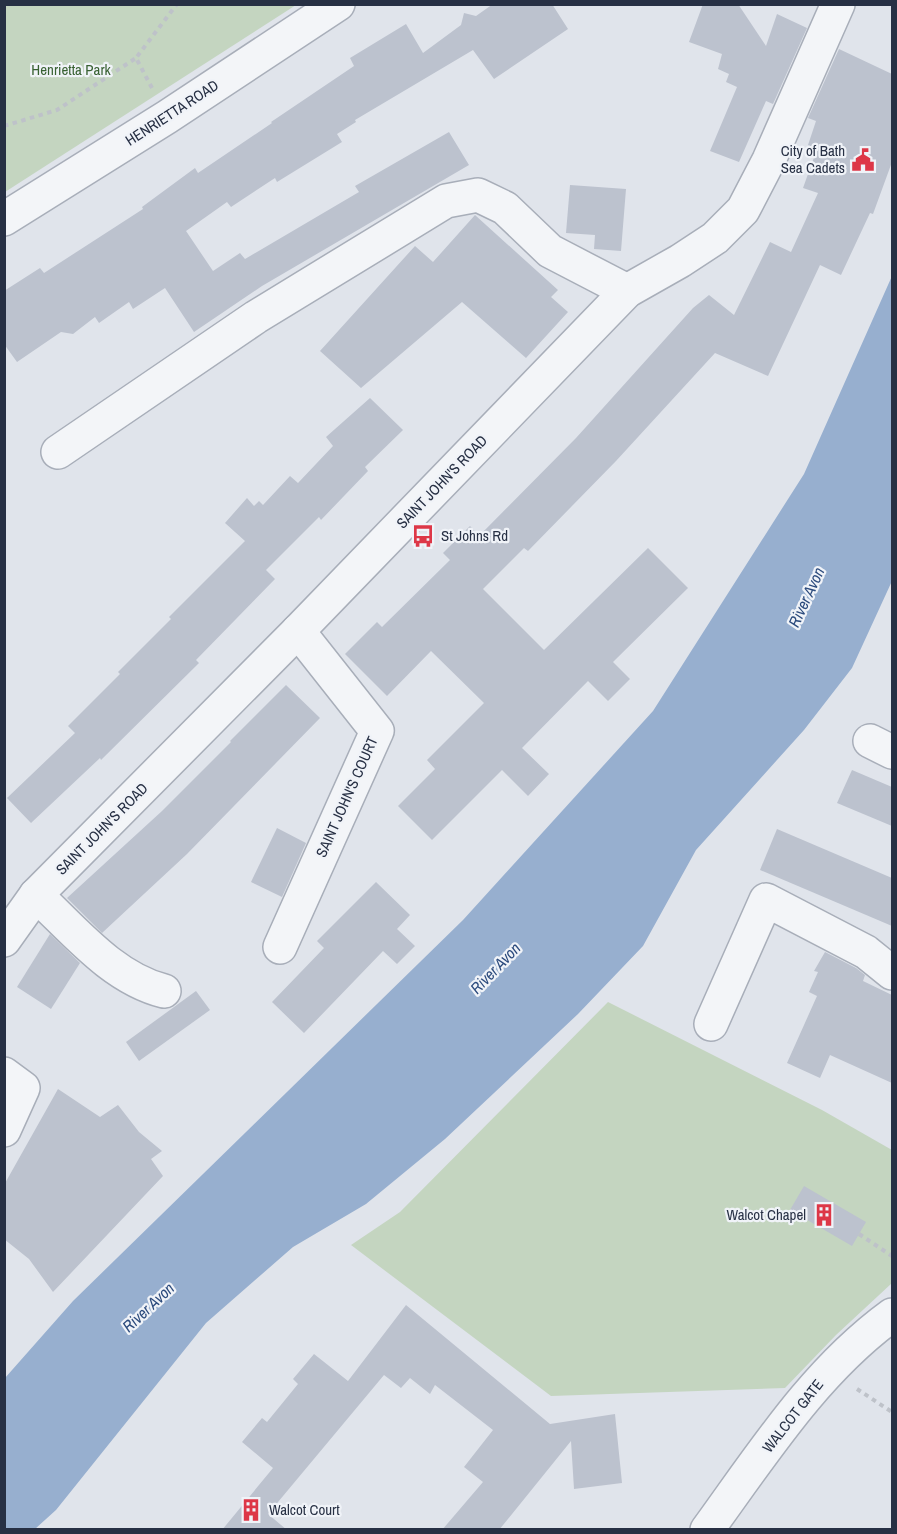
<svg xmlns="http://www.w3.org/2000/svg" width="897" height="1534" font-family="'Archivo Narrow',sans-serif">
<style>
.green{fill:#c4d5c0}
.water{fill:#97afcf}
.building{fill:#bcc2ce}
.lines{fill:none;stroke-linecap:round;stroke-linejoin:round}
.minor-casing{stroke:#a8aeb9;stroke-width:36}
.path{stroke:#bec2c9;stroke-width:4;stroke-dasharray:4.5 4.5;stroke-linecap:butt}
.minor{stroke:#f3f5f8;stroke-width:33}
.labels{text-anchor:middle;stroke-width:4.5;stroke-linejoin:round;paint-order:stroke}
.park-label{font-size:15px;fill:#386132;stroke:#f0f3f8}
.street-label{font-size:15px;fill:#273044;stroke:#f0f3f8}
.poi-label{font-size:15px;fill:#273044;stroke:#f0f3f8;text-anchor:end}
.water-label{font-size:16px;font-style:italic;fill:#2c4b7d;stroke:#f0f3f8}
</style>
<rect width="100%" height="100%" fill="#e0e4eb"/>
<g class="green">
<polygon points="5,4 296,4 296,5 5,192"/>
<polygon points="608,1002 822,1110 892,1150 892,1283 836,1335 785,1388 551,1396 351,1245 400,1212"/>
</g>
<polygon class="water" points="892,276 892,581 852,668 804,730 696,850 643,946 578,1014 445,1139 366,1204 293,1247 206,1323 56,1510 35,1529 5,1529 5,1378 73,1301 463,920 653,711 804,474"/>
<g class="building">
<polygon points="493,4 552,4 568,29 494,79 473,50 355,120 356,122 337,134 342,142 277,182 275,178 231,207 227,202 186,231 213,271 240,253 245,259 359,192 355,186 449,132 469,165 262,286 194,332 165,288 133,309 129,302 99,323 95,317 73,334 61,332 17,362 4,344 4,291 40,268 44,273 143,209 142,207 195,168 198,173 272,123 271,122 354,66 350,58 406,24 423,53 461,25 464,13 476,16"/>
<polygon points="703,4 738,4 766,46 777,14 807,28 773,104 766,101 739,162 710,151 737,87 726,82 729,74 718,69 722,54 689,42"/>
<polygon points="839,49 892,74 892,162 873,214 870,213 841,275 820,265 768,376 715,353 616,461 528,551 524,548 483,589 544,650 648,548 688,588 613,662 630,679 608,701 588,681 522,748 549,774 528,796 502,770 432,840 398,806 435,769 427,760 484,703 431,651 387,696 345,654 377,622 382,627 450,560 443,553 470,526 479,536 576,438 693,308 709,295 734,315 770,242 791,252 818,193 803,188 817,149 808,145 816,121 808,118"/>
<polygon points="570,185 626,189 621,251 594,249 595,235 566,233"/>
<polygon points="475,215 558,290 551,297 568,312 526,358 462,302 361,388 320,351 415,246 433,262"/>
<polygon points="370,398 403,430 365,467 368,471 321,520 319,517 266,570 275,579 196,660 199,663 101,760 100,758 31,823 7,798 75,733 68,726 120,674 118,672 171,619 169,617 245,541 225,523 247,498 254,506 259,501 263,505 290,476 298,483 333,446 326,437"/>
<polygon points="286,685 320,718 187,854 102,933 67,898 162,811 231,742 230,741"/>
<polygon points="852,770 892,787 892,826 837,803"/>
<polygon points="277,828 306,843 282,897 251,882"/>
<polygon points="777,829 892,878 892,926 760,870"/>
<polygon points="376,882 410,915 397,929 415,946 397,964 383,951 304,1033 272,1002 324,948 317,941"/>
<polygon points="50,934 80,963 51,1009 17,987"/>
<polygon points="825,952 856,968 865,975 863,981 892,995 892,1083 830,1055 820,1078 787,1063 817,996 809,992 818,972 814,971"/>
<polygon points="196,991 210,1010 139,1061 126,1042"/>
<polygon points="58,1089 100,1117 118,1105 139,1132 162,1151 151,1159 163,1176 53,1292 29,1259 4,1239 4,1185"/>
<polygon points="804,1186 866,1222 852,1246 790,1210"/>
<polygon points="406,1305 550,1424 615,1414 622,1483 574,1489 571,1441 499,1530 442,1530 483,1482 464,1467 493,1430 435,1385 430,1394 410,1378 401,1388 384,1375 268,1514 287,1530 222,1530 273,1468 242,1442 262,1418 267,1422 298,1384 293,1379 314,1354 348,1381"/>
</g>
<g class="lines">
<g class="minor-casing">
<g id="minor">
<polyline points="4,219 167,117 338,4"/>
<polyline points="58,452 256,317 446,201 478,195 505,208 550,251 627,291"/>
<polyline points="870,741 892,752"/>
<path d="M36,895c38,35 76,83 128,96"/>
<polyline points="4,940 36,895 298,631 627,291 680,261 715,238 743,210 769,160 838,4"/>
<polyline points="280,947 377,731 298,631"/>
<polyline points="711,1024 766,900 866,952 892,973"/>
<polyline points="4,1074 23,1088 4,1130"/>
<path d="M707,1530c56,-77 108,-159 185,-215"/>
</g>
</g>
<g class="path">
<polyline points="152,88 136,58 177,4"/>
<polyline points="4,126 57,110 136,58"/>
<polyline points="859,1234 892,1256"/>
<polyline points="857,1389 892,1412"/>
</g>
<use href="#minor" class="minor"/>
</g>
<defs>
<g id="civic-bare" transform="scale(1.8)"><path d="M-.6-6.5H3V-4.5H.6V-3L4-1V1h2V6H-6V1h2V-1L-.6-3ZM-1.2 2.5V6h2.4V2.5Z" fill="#dd3747" stroke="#f0f3f8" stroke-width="2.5" paint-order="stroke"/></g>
<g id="bus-bare" transform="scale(1.8)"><path d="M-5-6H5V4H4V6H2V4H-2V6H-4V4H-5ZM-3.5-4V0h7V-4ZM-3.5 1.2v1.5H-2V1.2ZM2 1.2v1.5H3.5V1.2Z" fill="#dd3747" stroke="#f0f3f8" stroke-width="2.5" paint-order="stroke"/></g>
<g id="building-bare" transform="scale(1.8)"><path d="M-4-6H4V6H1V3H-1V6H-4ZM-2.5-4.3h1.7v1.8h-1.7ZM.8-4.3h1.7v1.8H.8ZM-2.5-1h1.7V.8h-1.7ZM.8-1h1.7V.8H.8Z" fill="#dd3747" stroke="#f0f3f8" stroke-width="2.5" paint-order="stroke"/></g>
</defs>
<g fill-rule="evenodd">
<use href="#civic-bare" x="863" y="160"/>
<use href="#bus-bare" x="423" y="536"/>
<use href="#building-bare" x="824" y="1215"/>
<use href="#building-bare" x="251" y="1510"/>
</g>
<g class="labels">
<g class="park-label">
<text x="71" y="75">Henrietta Park</text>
</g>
<g class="street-label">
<text transform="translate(172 113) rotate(-33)" y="5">HENRIETTA ROAD</text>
<text transform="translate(442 482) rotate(-46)" y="5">SAINT JOHN'S ROAD</text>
<text transform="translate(347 797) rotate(-66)" y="5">SAINT JOHN'S COURT</text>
<text transform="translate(102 829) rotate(-45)" y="5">SAINT JOHN'S ROAD</text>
<text transform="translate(793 1416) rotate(-52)" y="5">WALCOT GATE</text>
</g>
<g class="poi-label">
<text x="845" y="156">City of Bath<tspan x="845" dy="17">Sea Cadets</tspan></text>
<text x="441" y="541" text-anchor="start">St Johns Rd</text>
<text x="806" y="1220">Walcot Chapel</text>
<text x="269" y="1515" text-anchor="start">Walcot Court</text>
</g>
<g class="water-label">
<text transform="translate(806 597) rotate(-65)" y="6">River Avon</text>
<text transform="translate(495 968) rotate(-46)" y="6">River Avon</text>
<text transform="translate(148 1307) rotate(-43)" y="6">River Avon</text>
</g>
</g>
<rect width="897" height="1534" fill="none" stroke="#273044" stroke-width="12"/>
</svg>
